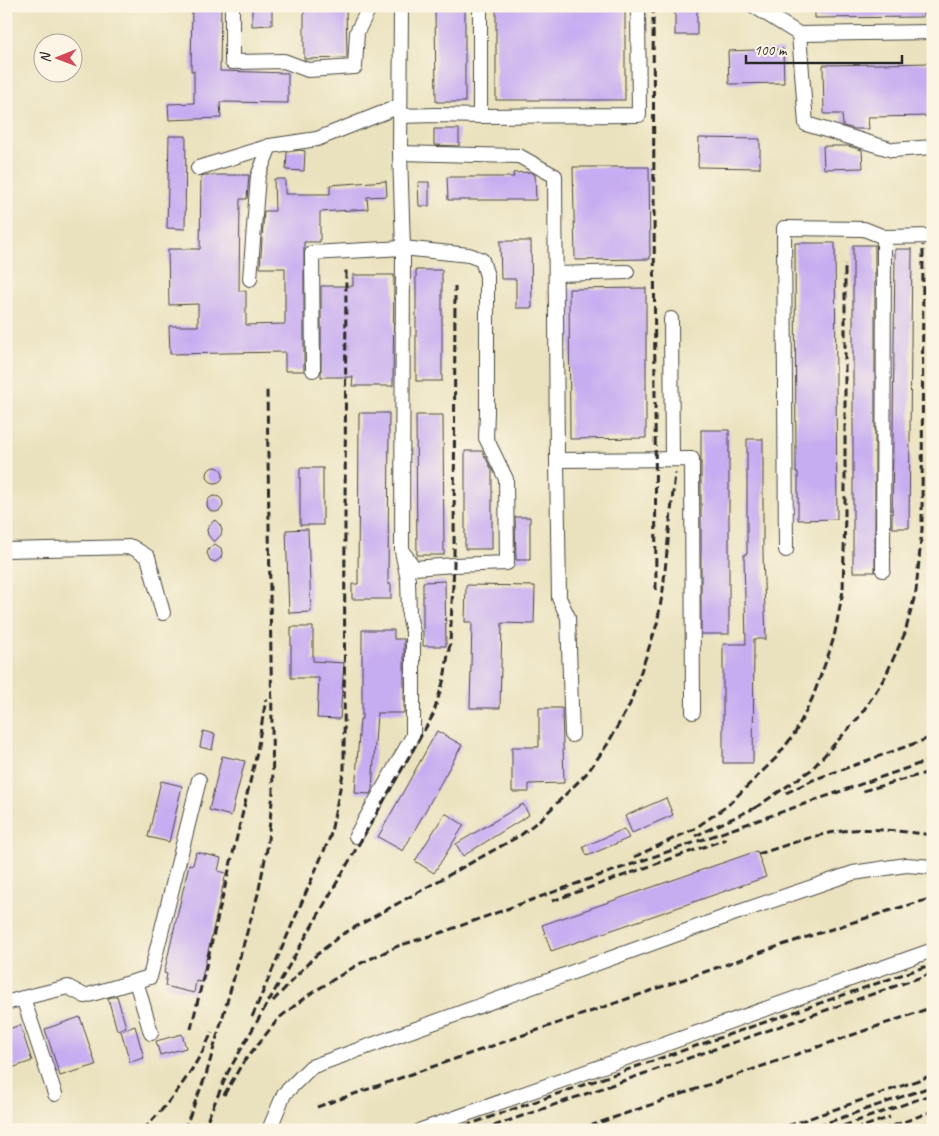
<svg xmlns="http://www.w3.org/2000/svg" width="939" height="1136" font-family="Caveat,sans-serif">
<style>
.building{fill:#c6acf1}
.lines{fill:none;stroke-linecap:round;stroke-linejoin:round}
.minor-casing{stroke:#484641;stroke-width:16}
.minor{stroke:#fff;stroke-width:14}
.rail{stroke:#2b2b2b;stroke-width:3;stroke-dasharray:8 4;stroke-linecap:butt}
</style>
<rect width="100%" height="100%" fill="#fcf5e5"/>
<filter id="ink" filterUnits="userSpaceOnUse"><feTurbulence type="fractalNoise" baseFrequency=".02" numOctaves="2"/><feDisplacementMap in="SourceGraphic" scale="10" xChannelSelector="R" yChannelSelector="G"/><feConvolveMatrix kernelMatrix="1 2 1 2 8 2 1 2 1" color-interpolation-filters="sRGB"/></filter>
<filter id="wash" filterUnits="userSpaceOnUse"><feTurbulence type="fractalNoise" baseFrequency=".0096" numOctaves="4" result="noise"/><feDisplacementMap in="SourceGraphic" scale="20" xChannelSelector="R" yChannelSelector="G"/><feGaussianBlur stdDeviation="1.12" result="paint"/><feColorMatrix in="noise" values="0 0 0 0 0 0 0 0 0 0 0 0 0 0 0 0 0 1.4 0 .05"/><feComposite in="paint" operator="in"/></filter>
<g filter="url(#wash)">
<rect width="100%" height="100%" fill="#eae2be"/>
<g id="blocks">
<g class="building">
<polygon points="192,6 221,6 220,71 288,73 288,103 220,102 221,118 169,120 168,104 194,103 194,71 191,71"/>
<polygon points="252,6 272,6 272,25 252,26"/>
<polygon points="304,6 346,6 347,58 304,59"/>
<polygon points="435,6 465,6 465,102 436,102"/>
<rect x="496" y="6" width="129" height="94"/>
<rect x="675" y="6" width="22" height="29"/>
<polygon points="815,6 923,6 923,17 815,18"/>
<polygon points="783,49 784,83 729,84 728,51"/>
<polygon points="933,63 933,116 868,117 869,129 855,129 843,126 842,114 824,114 823,65"/>
<polygon points="434,129 459,129 459,146 434,145"/>
<polygon points="169,136 186,136 185,229 167,228"/>
<polygon points="699,138 760,139 760,168 698,167"/>
<polygon points="823,146 848,146 862,150 863,168 824,169"/>
<polygon points="300,150 305,151 304,171 286,170 287,152"/>
<polygon points="573,167 649,167 650,259 575,260"/>
<polygon points="531,172 535,175 536,200 448,200 447,177 514,177 513,173"/>
<polygon points="205,175 249,175 247,199 240,199 239,291 246,291 246,325 285,324 285,268 260,268 264,211 275,211 274,179 285,179 285,194 330,194 330,185 386,181 387,196 367,197 368,209 320,212 320,242 304,242 304,371 285,371 285,352 170,354 169,326 198,326 198,304 169,305 168,249 200,249 201,176"/>
<polygon points="418,182 429,182 429,206 419,206"/>
<polygon points="500,241 531,241 532,308 516,308 516,279 501,279"/>
<polygon points="795,243 835,243 837,519 798,520 798,472 796,472"/>
<rect x="853" y="245" width="22" height="327"/>
<polygon points="895,249 912,249 909,528 892,528"/>
<rect x="416" y="270" width="26" height="111"/>
<polygon points="353,275 394,275 393,386 352,386 353,377 321,377 321,286 353,286"/>
<polygon points="646,288 646,438 570,439 569,289"/>
<polygon points="359,413 389,413 388,584 391,584 391,599 352,599 352,584 358,584"/>
<polygon points="416,415 443,415 444,555 417,555"/>
<rect x="701" y="430" width="28" height="204"/>
<polygon points="747,439 763,439 763,554 766,639 754,639 753,763 723,763 723,644 746,644 744,554 747,554"/>
<polygon points="465,451 482,451 492,470 492,549 465,549"/>
<circle cx="215" cy="475" r="8"/>
<rect x="300" y="468" width="23" height="57"/>
<circle cx="215" cy="504" r="8"/>
<polygon points="515,517 530,517 530,560 516,560"/>
<polygon points="215,520 220,525 222,530 221,535 214,542 208,535 207,530 209,525"/>
<polygon points="308,529 311,612 289,613 286,530"/>
<polygon points="215,544 221,548 222,553 221,558 215,562 210,560 207,553 209,548"/>
<polygon points="445,581 446,646 423,646 423,582"/>
<polygon points="466,585 535,586 534,624 502,623 500,708 470,708 472,622 465,622"/>
<polygon points="291,627 313,627 313,661 344,663 340,719 317,718 319,678 291,678"/>
<polygon points="362,630 394,630 394,639 404,639 404,713 377,713 372,790 370,794 355,793 360,719 362,719"/>
<polygon points="539,708 562,708 564,783 529,784 529,792 512,792 512,747 539,747"/>
<polygon points="203,731 215,734 212,750 200,747"/>
<polygon points="437,731 462,745 403,851 378,837"/>
<polygon points="222,756 245,761 231,816 209,810"/>
<polygon points="161,781 182,786 169,842 148,837"/>
<polygon points="666,798 673,815 632,833 625,816"/>
<polygon points="523,804 529,815 463,856 456,844"/>
<polygon points="445,813 464,825 434,873 415,861"/>
<polygon points="624,829 629,838 587,856 583,847"/>
<polygon points="757,851 766,877 551,951 542,925"/>
<polygon points="196,852 221,858 218,871 226,873 201,982 196,981 194,993 165,986 167,974 164,973 189,864 193,865"/>
<polygon points="117,996 126,1027 117,1030 108,998"/>
<polygon points="80,1017 96,1065 60,1076 45,1029"/>
<polygon points="20,1025 32,1061 6,1070 6,1030"/>
<polygon points="135,1026 144,1058 130,1062 121,1031"/>
<polygon points="182,1034 186,1048 160,1055 156,1041"/>
</g>
</g>
</g>
<g filter="url(#ink)">
<use href="#blocks" fill-opacity="0" stroke="#484641" stroke-width="1"/>
<g class="lines">
<g class="minor-casing">
<g id="minor">
<polyline points="232,6 232,62 284,61 308,70 355,67 357,32 367,12 366,6"/>
<polyline points="401,6 400,153 519,156 555,176 557,460 559,598 568,617 572,735"/>
<polyline points="480,6 480,116 639,115 638,6"/>
<polyline points="754,6 799,34 933,32"/>
<polyline points="799,34 806,124 893,150 933,147"/>
<polyline points="400,116 436,115 480,116"/>
<polyline points="400,153 403,248 469,255 482,260 487,276 487,413 486,438 506,479 507,563 454,565 414,568 405,555"/>
<polyline points="198,168 270,146"/>
<polyline points="556,274 627,272"/>
<polyline points="250,279 258,176 270,146 317,139 400,106"/>
<polyline points="671,319 672,459"/>
<polyline points="313,370 312,253 403,248 402,551 408,580 409,615 413,632 413,736 356,836"/>
<polyline points="557,460 692,459 693,712"/>
<polyline points="6,550 132,547 148,557 163,613"/>
<polyline points="786,550 784,228 864,229 884,237"/>
<polyline points="883,570 884,237 933,236"/>
<polyline points="136,981 151,1033"/>
<polyline points="23,998 55,1094"/>
<polyline points="6,1003 23,998 68,987 85,996 150,977 199,780"/>
<polyline points="269,1130 284,1094 311,1067 733,914 853,873 906,865 933,867"/>
<polyline points="421,1130 933,950"/>
</g>
</g>
<use href="#minor" class="minor"/>
<g class="rail">
<polyline points="653,6 656,593"/>
<polyline points="863,791 933,771"/>
<polyline points="786,793 813,780 927,739"/>
<polyline points="755,808 811,770 860,716 885,677 905,633 916,591 922,529 923,245"/>
<polyline points="695,836 761,805"/>
<path d="M758,854c30,-9 62,-22 94,-24 27,-2 54,2 81,5"/>
<polyline points="634,857 694,829 727,806 776,758 795,733 812,699 829,653 834,637 843,591 845,514 845,264"/>
<polyline points="552,901 726,839"/>
<polyline points="273,1001 314,957 341,935 521,835 543,817 588,772 607,745 630,704 657,624 663,590 675,473"/>
<polyline points="252,1017 330,837 344,769 346,270"/>
<polyline points="191,1029 256,757 266,699"/>
<polyline points="224,1095 242,1064 279,1018 307,996 357,965 398,946 446,931 584,881 933,759"/>
<polyline points="317,1107 779,946 888,911 933,898"/>
<path d="M143,1130c28,-28 53,-62 69,-98"/>
<polyline points="184,1130 206,1075 258,894 267,849 273,792 267,390"/>
<polyline points="203,1130 228,1072 433,715 444,679 450,643 454,565 455,286"/>
<polyline points="453,1130 933,964"/>
<polyline points="482,1130 933,973"/>
<polyline points="578,1130 933,1007"/>
<polyline points="776,1130 933,1075"/>
<polyline points="806,1130 933,1086"/>
<polyline points="832,1130 933,1094"/>
<polyline points="854,1130 890,1117"/>
<polyline points="882,1130 933,1111"/>
<polyline points="907,1130 933,1121"/>
</g>
</g>
</g>
<rect width="939" height="1136" fill="none" stroke="#fcf5e5" stroke-width="25"/>
<g transform="translate(58 58) rotate(269)"><circle r="24" fill="#fcf5e5" stroke="#a8a49b"/>
<path d="M0-4L9 19L0 12L-9 19Z" fill="#d1495b"/>
<text y="-8" font-size="14" font-weight="bold" text-anchor="middle" fill="#2b2b2b">N</text>
</g>
<path d="M746 55v8h156v-8" fill="none" stroke="#2b2b2b" stroke-width="2.5"/>
<text x="754" y="55" font-size="15" fill="#2b2b2b" stroke="#fcf5e5" stroke-width="4" paint-order="stroke">100 m</text>
</svg>
